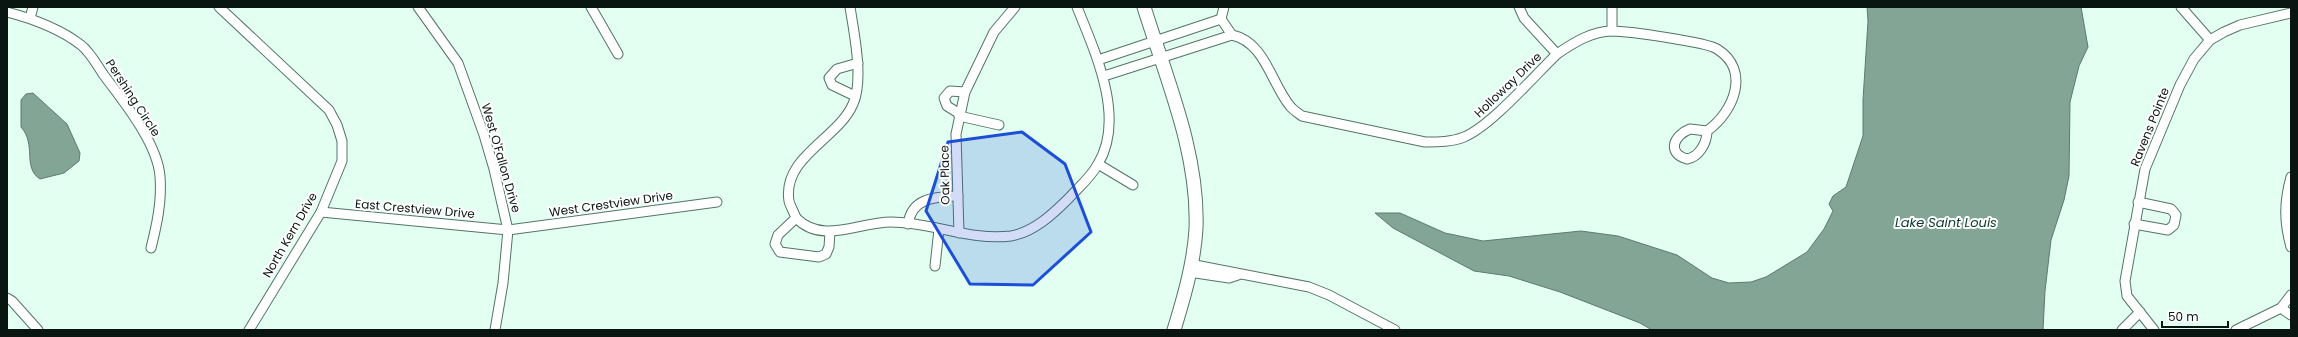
<svg xmlns="http://www.w3.org/2000/svg" width="2298" height="337" font-family="Poppins,sans-serif">
<style>
.water{fill:#82a596;stroke:#5d7a6e}
.lines{fill:none;stroke-linecap:round;stroke-linejoin:round}
.minor-casing{stroke:#547467;stroke-width:11}
.secondary-casing{stroke:#547467;stroke-width:15}
.minor{stroke:#fff;stroke-width:9}
.secondary{stroke:#fff;stroke-width:13}
.marked{fill:#1d4ed8;fill-opacity:0.2;stroke:#1d4ed8;stroke-width:3;stroke-linejoin:round}
.labels{text-anchor:middle;stroke-width:4;stroke-linejoin:round;paint-order:stroke}
.street-label{font-size:12px;fill:#081510;stroke:#fff}
.water-label{font-size:13px;font-style:italic;fill:#073a2a;stroke:#fff}
</style>
<rect width="100%" height="100%" fill="#e2fff2"/>
<g class="water">
<polygon points="1867,7 2081,7 2088,47 2079,66 2070,102 2069,176 2064,200 2051,240 2045,291 2043,330 1652,330 1640,323 1560,292 1509,276 1474,271 1393,228 1375,213 1400,213 1445,233 1483,241 1581,231 1618,236 1677,255 1712,278 1729,283 1751,282 1766,277 1807,252 1824,229 1833,211 1829,204 1833,196 1846,187 1863,136 1863,100 1868,21"/>
<path d="M33,93l34,31 13,29 -1,8 -15,12 -24,6c-18,-12 -3,-34 -19,-52v-27l5,-6z"/>
</g>
<g class="lines">
<g class="minor-casing">
<g id="minor">
<polyline points="219,7 329,110 337,125 342,141 342,161 321,212 249,330"/>
<polyline points="418,7 458,63 484,135 494,169 508,230 503,283 495,330"/>
<polyline points="591,7 618,54"/>
<polyline points="1224,7 1221,19 1232,35"/>
<polyline points="1519,7 1524,18 1557,54"/>
<polyline points="2181,7 2210,40"/>
<path d="M7,12c27,7 52,16 74,33 9,7 16,20 22,29 20,27 54,68 57,102 2,25 -3,48 -9,72"/>
<polyline points="30,18 33,7"/>
<polyline points="1612,31 1612,7"/>
<polyline points="1098,60 1221,19"/>
<path d="M1104,76l128,-41c33,7 39,48 58,71 3,4 8,7 12,10l123,26c13,0 27,0 39,-5 27,-11 70,-61 93,-83 16,-11 35,-23 55,-23 15,0 94,11 105,18 34,21 17,63 -10,82"/>
<polyline points="855,96 832,85 829,78 837,69 858,63"/>
<polyline points="960,114 947,106 944,98 950,91 965,92"/>
<polyline points="959,116 999,125"/>
<path d="M1690,129l17,2c0,12 -8,26 -20,28 -21,-6 -13,-24 3,-30z"/>
<polyline points="1098,164 1133,185"/>
<path d="M2291,177c-7,25 -7,45 0,70"/>
<polyline points="321,212 508,230 717,202"/>
<path d="M796,218c27,27 62,4 95,4 40,0 79,19 120,14 23,-4 42,-22 58,-38 10,-11 22,-21 29,-34 28,-46 -3,-112 -21,-157"/>
<path d="M908,224c4,-27 28,-27 50,-28"/>
<polyline points="2134,224 2168,230 2174,225 2176,215 2171,209 2138,202"/>
<path d="M830,232l-1,15 -3,7 -7,3 -39,-5 -5,-8 3,-9 18,-17c-2,-6 -6,-12 -7,-17 -7,-44 49,-62 64,-97 11,-24 1,-71 -3,-97"/>
<polyline points="959,233 956,134 965,92 994,32 1015,7"/>
<polyline points="1190,264 1309,287 1329,295 1395,330"/>
<polyline points="935,266 939,229"/>
<polyline points="1189,272 1229,278 1238,275"/>
<polyline points="7,298 12,301 38,330"/>
<polyline points="2281,308 2291,315"/>
<polyline points="2122,330 2140,312"/>
<polyline points="2154,330 2127,296 2125,281 2145,169 2180,85 2194,59 2210,40 2224,32 2240,25 2291,13"/>
<polyline points="2236,330 2281,308 2291,295"/>
</g>
</g>
<g class="secondary-casing">
<path id="secondary" d="M1144,7c22,71 55,146 52,222 -2,34 -12,68 -22,101"/>
</g>
<use href="#minor" class="minor"/>
<use href="#secondary" class="secondary"/>
</g>
<path class="marked" d="M1022,132l43,32 26,68 -58,53 -63,-1 -44,-73 22,-69z"/>
<g class="labels">
<g class="street-label">
<text transform="translate(1508 85) rotate(-44)" y="4">Holloway Drive</text>
<text transform="translate(133 98) rotate(57)" y="4">Pershing Circle</text>
<text transform="translate(2150 127) rotate(-68)" y="4">Ravens Pointe</text>
<text transform="translate(501 158) rotate(74)" y="4">West O'Fallon Drive</text>
<text transform="translate(945 175) rotate(-91)" y="4">Oak Place</text>
<text transform="translate(611 204) rotate(-8)" y="4">West Crestview Drive</text>
<text transform="translate(415 209) rotate(5)" y="4">East Crestview Drive</text>
<text transform="translate(290 235) rotate(-60)" y="4">North Kern Drive</text>
</g>
<g class="water-label">
<text x="1946" y="227">Lake Saint Louis</text>
</g>
</g>
<rect width="2298" height="337" fill="none" stroke="#081510" stroke-width="16"/>
<path d="M2162 321v6h66v-6" fill="none" stroke="#081510" stroke-width="2"/>
<text x="2168" y="321" font-size="12" fill="#081510" stroke="#ffffff" stroke-width="3" paint-order="stroke">50 m</text>
</svg>
